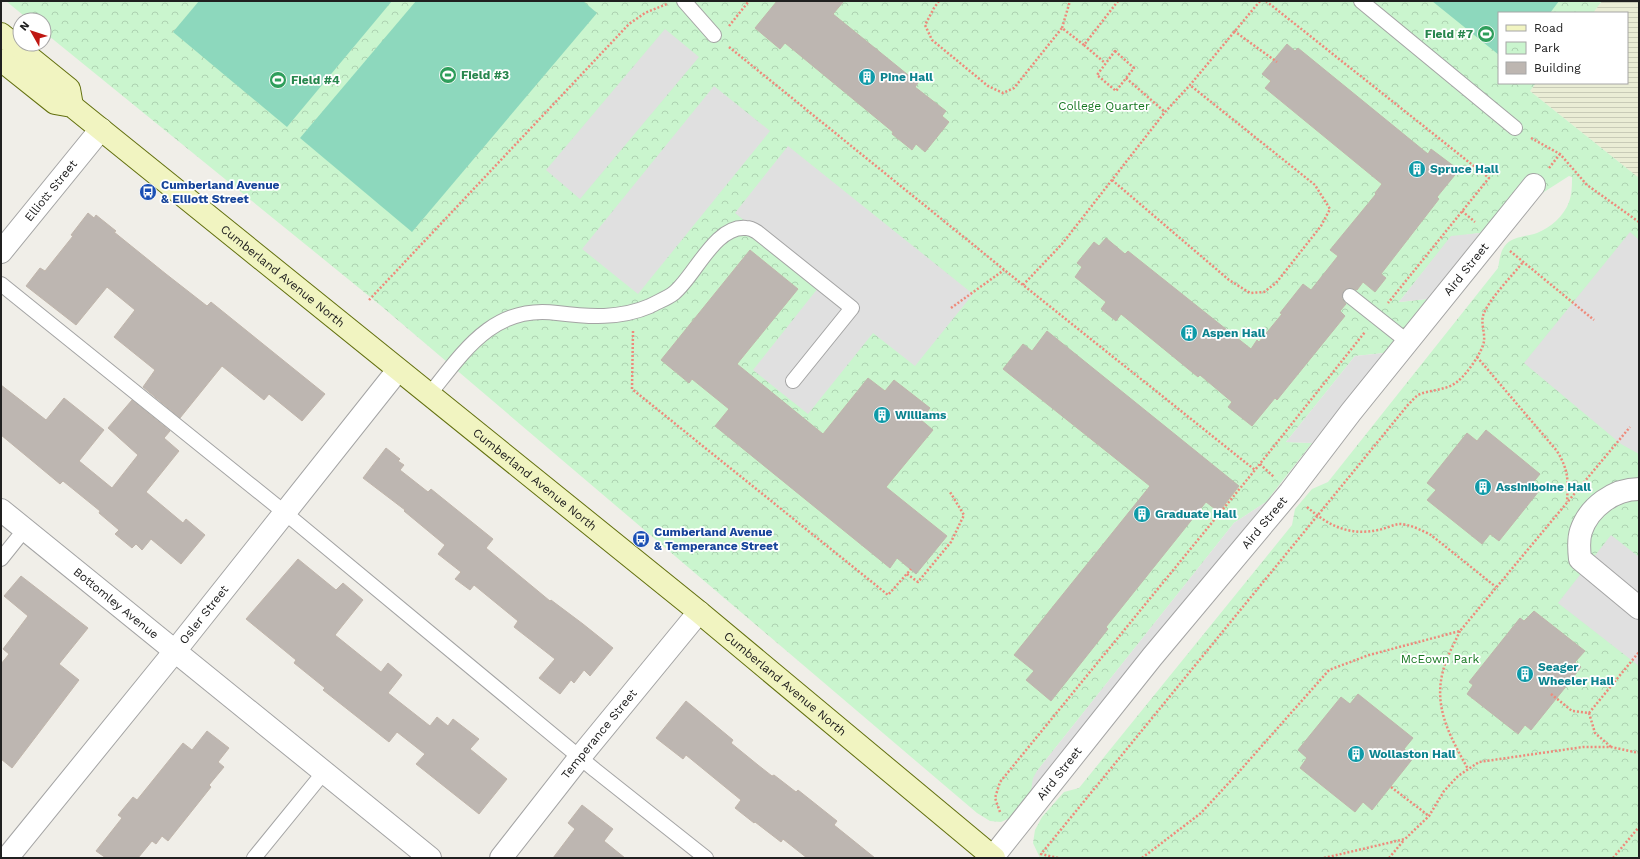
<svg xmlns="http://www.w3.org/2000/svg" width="1640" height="859" font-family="'Work Sans',sans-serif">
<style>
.farmland{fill:url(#farmland-rules)}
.park{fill:url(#park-crowns)}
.pitch{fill:#8dd8bd}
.parking{fill:#e0e0e0}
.building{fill:#bdb6b1;stroke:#c0b5ab}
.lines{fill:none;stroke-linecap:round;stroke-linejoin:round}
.lane-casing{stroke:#a4a4a4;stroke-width:16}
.street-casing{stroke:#a4a4a4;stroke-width:24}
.secondary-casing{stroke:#63700f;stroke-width:24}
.path{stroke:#ee8a7b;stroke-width:2.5;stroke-dasharray:2 2;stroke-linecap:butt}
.lane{stroke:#fff;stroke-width:14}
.street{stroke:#fff;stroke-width:22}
.secondary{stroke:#f1f4c1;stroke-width:22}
.labels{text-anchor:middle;stroke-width:3.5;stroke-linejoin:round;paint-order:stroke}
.leisure-label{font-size:12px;font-weight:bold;fill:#27864d;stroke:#fff;text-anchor:start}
.culture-label{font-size:12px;font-weight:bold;fill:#0d838f;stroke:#fff;text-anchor:start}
.park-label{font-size:12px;fill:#167721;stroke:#fff}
.transit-label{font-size:12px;font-weight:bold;fill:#164399;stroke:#fff;text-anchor:start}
.street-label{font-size:12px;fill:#202020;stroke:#fff}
</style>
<defs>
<pattern id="farmland-rules" width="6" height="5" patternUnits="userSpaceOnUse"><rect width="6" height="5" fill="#eaedd5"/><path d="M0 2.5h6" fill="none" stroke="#c8cbb7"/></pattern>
<pattern id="park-crowns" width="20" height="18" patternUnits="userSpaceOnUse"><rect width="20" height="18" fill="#caf5ce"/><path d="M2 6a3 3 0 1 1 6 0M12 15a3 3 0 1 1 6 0" fill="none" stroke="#add2b1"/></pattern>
</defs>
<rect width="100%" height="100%" fill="#f0eee8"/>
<polygon class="farmland" points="1602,1 1639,1 1639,178 1530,91 1536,83 1627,83 1627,13 1593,13"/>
<path class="park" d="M6,1h1596l-9,12h-94v70h37l-6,8 109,87v680h-599l-7,-15 2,-13 7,-13 22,-25 15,-4 213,-263 3,-16 17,-20 16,-7 170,-214c2,-10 2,-20 12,-27 7,-5 19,-5 27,-8 13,-5 27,-17 32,-31 3,-8 3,-17 3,-25l-3,-1 -89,57 -29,4 -52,65 28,-3 -42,54 -30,3 -69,86 26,1 -46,59 -32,21 -197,248 -7,26 -18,20 -11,5 -11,-1 -13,-8 -597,-508 -336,-273v-12h-15z"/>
<g class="pitch">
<polygon points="199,1 392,1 287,127 173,32"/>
<polygon points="416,1 583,1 597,13 412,232 300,138"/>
<polygon points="1432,1 1559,1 1550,13 1499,13 1499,55"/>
</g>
<g class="parking">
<polygon points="665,29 699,57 580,199 546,170"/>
<polygon points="714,86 770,131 638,294 582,249"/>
<polygon points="788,146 973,294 915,366 873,333 808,414 753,370 822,283 735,213"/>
<polygon points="1630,232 1639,240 1639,454 1621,444 1524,363"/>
<polygon points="1480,233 1427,299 1399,302 1451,236"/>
<polygon points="1385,353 1312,443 1286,442 1355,356"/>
<polygon points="1266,502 1146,651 1030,797 1033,778 1037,771 1234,523"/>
<polygon points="1611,535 1639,557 1639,666 1558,603"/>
</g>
<g class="building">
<polygon points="777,1 844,1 833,14 918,83 915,87 946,111 942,116 949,122 925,152 916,144 912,150 892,134 893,132 785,43 780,49 755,28"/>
<polygon points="1287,44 1295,51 1298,48 1428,154 1431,149 1459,170 1437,197 1439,199 1381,274 1386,278 1375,292 1363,282 1357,290 1351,288 1344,290 1342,299 1346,304 1340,311 1345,316 1277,400 1275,398 1252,426 1228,407 1232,402 1200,375 1198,377 1121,314 1116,321 1101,309 1106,302 1075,277 1082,267 1077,263 1086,252 1094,242 1099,246 1106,238 1125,254 1128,251 1251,349 1257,340 1259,342 1282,314 1280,313 1303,284 1311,290 1338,256 1330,250 1376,194 1375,193 1382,184 1265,88 1271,81 1262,74"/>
<polygon points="88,213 94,218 96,215 116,231 114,232 166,274 207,306 211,302 325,394 302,421 269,394 264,400 222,366 180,418 143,387 155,370 114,337 135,310 107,287 76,325 26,286 40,268 45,271 73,236 71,235"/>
<polygon points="750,250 798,289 737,364 823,434 868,378 885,391 894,380 930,408 921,420 933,430 886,487 947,536 916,574 897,558 890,568 715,426 729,409 692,379 689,383 661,360"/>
<polygon points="1047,331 1239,486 1219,512 1206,502 1106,627 1108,629 1051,701 1026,680 1034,671 1014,655 1150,486 1003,369 1023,344 1032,351"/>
<polygon points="1,385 46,420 64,398 104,430 79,461 112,488 138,455 108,428 132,400 170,431 164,438 179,451 146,492 183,523 186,519 205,535 181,564 151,539 142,550 136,544 132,548 115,534 119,530 99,513 100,511 63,481 60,484 1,435"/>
<polygon points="1486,430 1540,474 1531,485 1539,491 1499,541 1490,534 1482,544 1427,500 1436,490 1427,483 1467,433 1477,441"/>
<polygon points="386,448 400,459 398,461 404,465 400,470 428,492 431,489 493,539 486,548 550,601 551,600 583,624 613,648 590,676 584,670 574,683 571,680 560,694 539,678 555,659 514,627 518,621 474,585 470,590 455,579 461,572 438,554 445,545 404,511 405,510 363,478"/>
<polygon points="298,559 336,590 343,583 363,600 335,635 381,672 388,663 402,675 388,693 430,726 437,717 448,726 453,719 479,739 470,749 507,779 479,814 416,764 425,754 397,732 389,742 323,690 325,688 294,663 296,660 246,619"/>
<polygon points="21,576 88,628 59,664 79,680 12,768 1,759 1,664 9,654 3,649 28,616 4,596"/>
<polygon points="1534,611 1585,651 1575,662 1581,667 1564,689 1531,730 1525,725 1518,734 1467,694 1473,685 1469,682 1520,618 1524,621"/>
<polygon points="1358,694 1413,738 1404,749 1414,757 1372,810 1363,802 1355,812 1300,768 1307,758 1298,750 1341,697 1350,704"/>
<polygon points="686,701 733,740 731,743 758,765 772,776 774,775 796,792 798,790 837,821 834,825 875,858 807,858 783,839 781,842 755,822 754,823 735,808 741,800 686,755 683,759 656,738"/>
<polygon points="207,731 229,748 218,762 224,767 209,785 211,787 168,841 162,836 156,844 152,841 138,858 106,858 96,851 122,818 118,815 133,797 137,800 183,743 192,750"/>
<polygon points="582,805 613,829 604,841 625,858 553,858 575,829 568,823"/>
</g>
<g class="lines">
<g class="lane-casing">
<g id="lane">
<polyline points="684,1 714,35"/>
<polyline points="1361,1 1515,128"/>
<polyline points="1,284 284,512 595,770 706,858"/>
<polyline points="1350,296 1408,342"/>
<path d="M429,395c35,-44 65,-91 128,-82 32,4 63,6 93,-7 7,-4 18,-8 24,-13 21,-17 41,-68 72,-65 4,0 8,2 11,4l95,76 -59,73"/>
<polyline points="1,559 25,529"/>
<polyline points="254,858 324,772"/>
</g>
</g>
<g class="street-casing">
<g id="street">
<path id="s1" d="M1,252l100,-123"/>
<path d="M1639,489c-25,0 -50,18 -58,42 -3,9 -2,19 -1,28l59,49"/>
<path id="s2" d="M1,510l429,348"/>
<path id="s3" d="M7,858l168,-207 223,-281"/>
<path id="s4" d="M501,858l79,-101 119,-145"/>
<path id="s5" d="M992,858l160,-201 138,-165 61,-80 183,-227"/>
</g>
</g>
<g class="secondary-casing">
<g id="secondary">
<polyline points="1,34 69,89 72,106"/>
<path id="s6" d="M1,60l54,43 17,3 627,506 295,246"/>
</g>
</g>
<g class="path">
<polyline points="939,1 934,8 925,25 932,40 988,86 1003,93 1014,88 1062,28 1084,45 1118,1"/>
<polyline points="1266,1 1489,178 1388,303"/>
<polyline points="729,26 749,1"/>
<polyline points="1062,28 1070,1"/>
<polyline points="1234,31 1277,62"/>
<polyline points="1084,45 1105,63"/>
<polyline points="729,47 1023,285 1255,470"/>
<polygon points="1115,51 1134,68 1116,91 1097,75"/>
<polyline points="1126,78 1165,112"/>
<polyline points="1531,138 1560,154 1587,185 1639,222"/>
<polyline points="1549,168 1560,154"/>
<polyline points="1112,180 1229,280 1250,293 1264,292 1276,283 1321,226 1330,209 1315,185 1190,85"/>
<polyline points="1462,211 1475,222"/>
<polyline points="1510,251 1594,320"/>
<polyline points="1023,285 1062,244 1165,112 1190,85 1260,1"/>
<polyline points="369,300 629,24 645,13 667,4"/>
<polyline points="951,308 1004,270"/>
<polyline points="633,331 632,389 888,595 911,569"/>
<path d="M1477,357l80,94c12,20 11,29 10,51"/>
<polyline points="1260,464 1274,477"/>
<path d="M1307,507c22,19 42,29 71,23 7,-1 14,-5 21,-6 11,0 24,7 32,11l65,52"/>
<polyline points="907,574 918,582 951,542 964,515 950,492"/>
<path d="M1460,631c-6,13 -14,27 -17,40 -10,37 8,67 25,98"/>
<polyline points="1551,694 1572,711 1589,713 1595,733 1611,747"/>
<polyline points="1589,713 1639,652"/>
<polyline points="1391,787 1429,816"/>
<polyline points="1000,812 995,798 1000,782 1255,470 1365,332"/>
<path d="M1058,858l-17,-4 366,-448c4,-4 7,-8 11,-11 13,-6 29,-4 40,-14 9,-7 25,-30 26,-40 1,-8 -3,-17 -1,-25 4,-15 30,-41 40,-54"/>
<polyline points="1142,858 1201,813 1237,774 1329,670 1369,655 1460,631 1630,427"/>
<polyline points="1324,858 1405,839 1429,816 1444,791 1458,776 1479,762 1583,747 1611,747 1639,753"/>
<polyline points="1389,858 1404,840"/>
<polyline points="1613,858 1639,827"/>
</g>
<use href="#lane" class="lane"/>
<use href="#street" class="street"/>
<use href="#secondary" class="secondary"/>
</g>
<defs>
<g id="stadium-disc" transform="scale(0.9)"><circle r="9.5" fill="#2e9e5b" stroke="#fff"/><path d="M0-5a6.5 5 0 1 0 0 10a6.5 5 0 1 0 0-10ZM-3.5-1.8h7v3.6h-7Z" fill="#fff"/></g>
<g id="building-disc" transform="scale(0.9)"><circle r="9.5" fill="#0f9aa8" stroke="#fff"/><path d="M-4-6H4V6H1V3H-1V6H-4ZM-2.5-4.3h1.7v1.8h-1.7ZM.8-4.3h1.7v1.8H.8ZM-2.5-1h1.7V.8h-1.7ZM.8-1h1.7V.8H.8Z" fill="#fff"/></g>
<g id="bus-disc" transform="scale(0.9)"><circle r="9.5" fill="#1a4fb4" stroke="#fff"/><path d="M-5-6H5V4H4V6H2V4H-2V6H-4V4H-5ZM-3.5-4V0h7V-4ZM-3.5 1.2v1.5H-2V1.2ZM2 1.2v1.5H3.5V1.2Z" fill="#fff"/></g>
</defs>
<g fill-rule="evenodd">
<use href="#stadium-disc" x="1486" y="34"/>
<use href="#stadium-disc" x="448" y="75"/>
<use href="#building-disc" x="867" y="77"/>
<use href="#stadium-disc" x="278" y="80"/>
<use href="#building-disc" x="1417" y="169"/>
<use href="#bus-disc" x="148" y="192"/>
<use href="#building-disc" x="1189" y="333"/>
<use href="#building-disc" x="882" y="415"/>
<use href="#building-disc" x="1483" y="487"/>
<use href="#building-disc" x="1142" y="514"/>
<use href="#bus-disc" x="641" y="539"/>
<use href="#building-disc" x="1525" y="674"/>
<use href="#building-disc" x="1356" y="754"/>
</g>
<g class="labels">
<g class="leisure-label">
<text x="1473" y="38" text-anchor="end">Field #7</text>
<text x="461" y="79">Field #3</text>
<text x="291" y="84">Field #4</text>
</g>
<g class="culture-label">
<text x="880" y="81">Pine Hall</text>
<text x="1430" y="173">Spruce Hall</text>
<text x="1202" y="337">Aspen Hall</text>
<text x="895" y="419">Williams</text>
<text x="1496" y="491">Assiniboine Hall</text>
<text x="1155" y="518">Graduate Hall</text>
<text x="1538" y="671">Seager<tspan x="1538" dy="14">Wheeler Hall</tspan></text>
<text x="1369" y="758">Wollaston Hall</text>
</g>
<g class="park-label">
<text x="1104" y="110">College Quarter</text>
<text x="1440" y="663">McEown Park</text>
</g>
<g class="transit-label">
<text x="161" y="189">Cumberland Avenue<tspan x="161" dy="14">&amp; Elliott Street</tspan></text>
<text x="654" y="536">Cumberland Avenue<tspan x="654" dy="14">&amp; Temperance Street</tspan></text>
</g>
<g class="street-label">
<text dy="4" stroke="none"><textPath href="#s1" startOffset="79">Elliott Street</textPath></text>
<text dy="4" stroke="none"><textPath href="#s5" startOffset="756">Aird Street</textPath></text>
<text dy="4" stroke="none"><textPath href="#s6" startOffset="357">Cumberland Avenue North</textPath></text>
<text dy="4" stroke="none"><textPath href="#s6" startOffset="681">Cumberland Avenue North</textPath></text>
<text dy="4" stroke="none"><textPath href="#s5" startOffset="432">Aird Street</textPath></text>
<text dy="4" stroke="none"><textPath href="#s2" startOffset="148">Bottomley Avenue</textPath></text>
<text dy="4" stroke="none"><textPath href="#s3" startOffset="313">Osler Street</textPath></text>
<text dy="4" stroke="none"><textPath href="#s6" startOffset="1004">Cumberland Avenue North</textPath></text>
<text dy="4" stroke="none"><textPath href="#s4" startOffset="158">Temperance Street</textPath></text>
<text dy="4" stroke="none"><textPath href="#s5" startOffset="108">Aird Street</textPath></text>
</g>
</g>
<rect width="1640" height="859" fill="none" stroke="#202020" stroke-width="4"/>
<rect x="1498" y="12" width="130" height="72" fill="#ffffff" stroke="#a6a6a6"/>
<rect x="1506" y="25" width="20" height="6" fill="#f1f4c1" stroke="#a6a6a6"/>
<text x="1534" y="32" font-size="12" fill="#202020">Road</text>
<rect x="1506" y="42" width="20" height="12" fill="url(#park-crowns)" stroke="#a6a6a6"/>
<text x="1534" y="52" font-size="12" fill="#202020">Park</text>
<rect x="1506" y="62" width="20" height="12" fill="#bdb6b1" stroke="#a6a6a6"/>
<text x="1534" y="72" font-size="12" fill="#202020">Building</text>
<g transform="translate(32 32) rotate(309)"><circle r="19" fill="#ffffff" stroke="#a6a6a6"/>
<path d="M0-3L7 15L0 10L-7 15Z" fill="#bf1712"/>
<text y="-6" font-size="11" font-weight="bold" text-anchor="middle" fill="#202020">N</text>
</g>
</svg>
